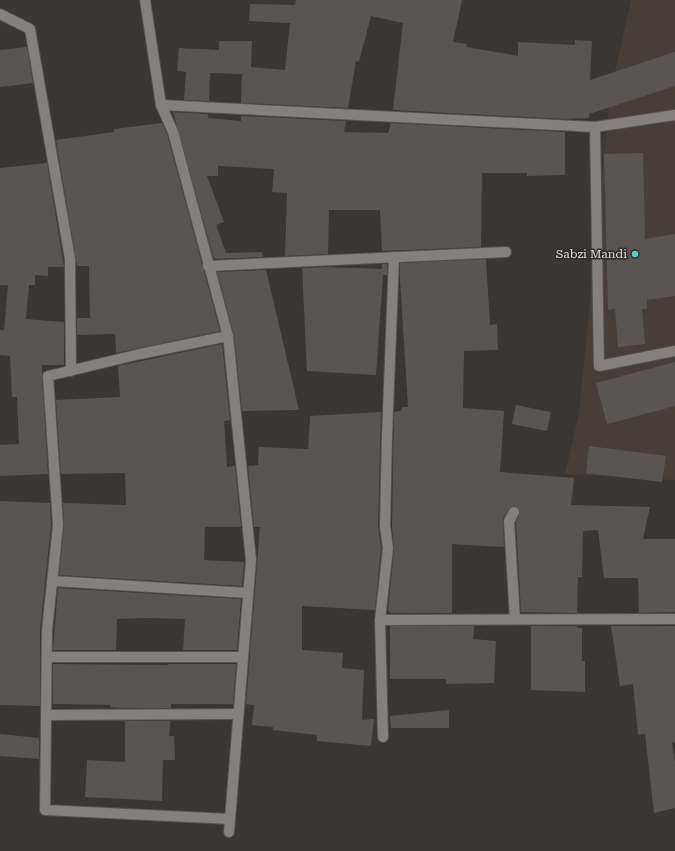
<svg xmlns="http://www.w3.org/2000/svg" width="675" height="851" font-family="'Roboto Serif',serif">
<style>
.built{fill:#493d37}
.building{fill:#5b5552}
.lines{fill:none;stroke-linecap:round;stroke-linejoin:round}
.minor-casing{stroke:#575251;stroke-width:12}
.minor{stroke:#86807d;stroke-width:10}
.poi-dot{fill:#51ccd1;stroke:#312c29;stroke-width:1.5}
.labels{text-anchor:middle;stroke-width:3;stroke-linejoin:round;paint-order:stroke}
.poi-label{font-size:12px;fill:#e0dcdb;stroke:#312c29;text-anchor:end}
</style>
<rect width="100%" height="100%" fill="#3b3633"/>
<polygon class="built" points="631,0 675,0 675,480 565,474 579,413 610,95"/>
<g class="building">
<polygon points="296,0 462,0 453,42 467,44 466,47 518,56 518,42 575,45 575,40 592,41 590,80 675,52 675,86 589,114 589,118 564,119 393,110 403,23 371,16 359,62 356,61 348,108 241,103 242,74 210,73 209,101 184,100 186,72 177,71 179,48 219,50 219,41 252,41 251,67 285,70 290,23 249,21 250,4 295,5"/>
<polygon points="27,47 33,83 0,87 0,50"/>
<polygon points="173,112 208,114 208,118 241,121 241,116 346,121 344,132 388,133 391,123 565,132 565,175 527,176 527,173 482,173 481,247 382,251 380,210 329,210 328,254 285,256 287,193 272,192 274,169 218,166 218,176 207,176 224,222 216,225 226,253 262,252 263,257 214,259"/>
<polygon points="162,123 167,134 220,331 116,353 115,334 77,335 77,318 90,318 89,266 77,266 56,140 114,132 114,129"/>
<polygon points="643,153 645,239 675,234 675,296 647,300 647,309 642,309 645,344 618,347 615,309 608,310 604,154"/>
<polygon points="47,163 64,267 48,267 48,276 35,275 35,285 29,285 26,319 64,322 64,365 42,365 42,376 48,474 0,476 0,445 19,444 17,397 12,397 10,356 0,355 0,330 4,330 8,285 0,285 0,168"/>
<polygon points="486,259 490,325 497,324 498,350 464,351 463,408 504,411 500,472 574,478 571,505 650,507 643,539 675,539 675,612 639,613 638,578 604,578 598,530 583,531 582,577 578,577 577,613 521,612 516,522 520,512 517,507 514,506 509,509 503,518 504,547 452,544 452,613 390,613 390,611 388,611 394,549 392,526 394,412 401,411 402,407 408,407 400,280 400,263"/>
<polygon points="382,264 387,264 387,275 383,275 376,375 307,371 302,268 327,267 382,269"/>
<polygon points="266,270 299,410 242,411 234,335 217,272"/>
<polygon points="222,344 230,420 224,421 227,467 235,466 241,527 205,527 204,560 244,562 242,586 59,575 64,526 63,503 126,505 125,473 61,474 56,400 120,397 118,366"/>
<polygon points="675,362 675,406 607,424 596,383"/>
<polygon points="516,405 551,412 547,431 512,424"/>
<polygon points="381,412 378,526 381,548 375,610 302,606 302,650 343,653 342,668 364,670 362,720 374,719 371,746 317,741 317,735 273,730 273,727 252,725 254,705 246,704 260,527 254,527 248,466 258,465 259,447 308,449 310,416"/>
<polygon points="589,446 666,456 662,482 586,473"/>
<polygon points="0,501 50,503 51,525 40,630 40,706 0,705"/>
<polygon points="58,588 241,599 237,650 183,650 185,619 147,618 117,619 116,650 53,650"/>
<polygon points="390,626 474,626 473,639 496,641 494,683 446,684 446,679 390,679"/>
<polygon points="531,626 577,626 577,628 582,628 582,661 585,661 585,692 531,690"/>
<polygon points="611,626 675,626 675,742 672,743 675,763 675,808 654,813 645,734 638,735 633,684 620,686"/>
<polygon points="53,664 168,665 168,664 236,664 233,704 171,704 171,708 124,708 110,707 111,705 53,704"/>
<polygon points="449,710 449,728 391,728 390,716"/>
<polygon points="125,721 170,721 169,736 174,736 175,760 163,760 162,801 85,797 87,760 125,762"/>
<polygon points="0,734 39,738 39,759 0,756"/>
</g>
<g class="lines">
<g class="minor-casing">
<g id="minor">
<polyline points="145,0 161,105 173,132 228,336 251,560 229,832"/>
<polyline points="0,14 30,29 70,259 71,371"/>
<polyline points="161,105 595,127 675,115"/>
<polyline points="595,127 599,366 675,351"/>
<polyline points="394,257 387,436 385,526 388,548 380,620 675,619"/>
<polyline points="208,266 506,252"/>
<polyline points="228,336 140,354 48,376 58,525 47,630 45,810 230,819"/>
<polyline points="514,512 509,521 515,619"/>
<polyline points="53,581 248,593"/>
<polyline points="380,620 383,737"/>
<polyline points="47,657 243,657"/>
<polyline points="47,715 238,714"/>
</g>
</g>
<use href="#minor" class="minor"/>
</g>
<circle class="poi-dot" cx="635" cy="254" r="4"/>
<g class="labels">
<g class="poi-label">
<text x="627" y="258">Sabzi Mandi</text>
</g>
</g>
</svg>
